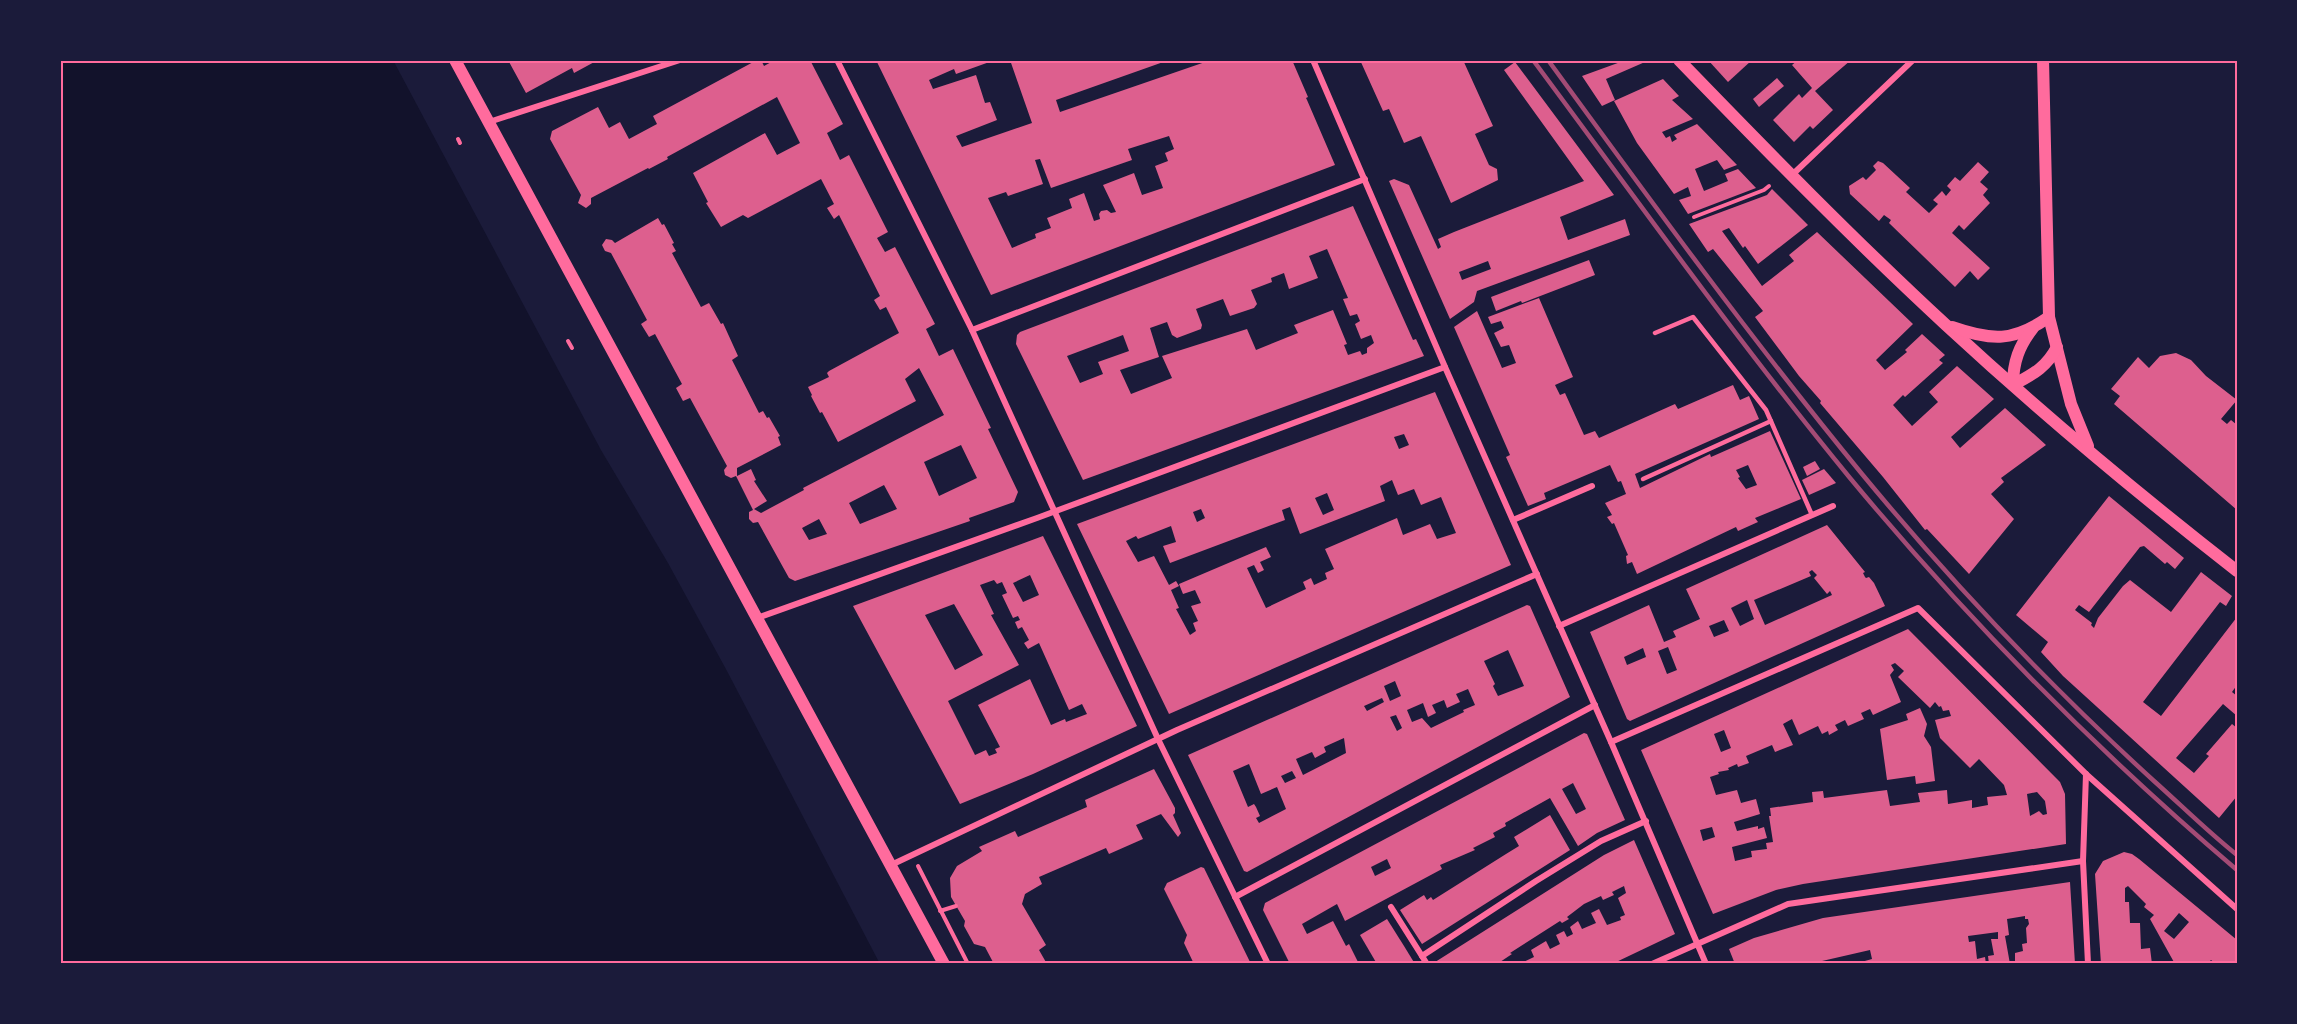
<svg xmlns="http://www.w3.org/2000/svg" width="2297" height="1024" font-family="Arial,sans-serif">
<style>
.water{fill:#12122b}
.building{fill:#dd5f8e;fill-rule:evenodd}
.lines{fill:none;stroke-linecap:round;stroke-linejoin:round}
.path{stroke:#ff6b9d;stroke-width:4}
.service{stroke:#ff6b9d;stroke-width:4.5}
.minor{stroke:#ff6b9d;stroke-width:6}
.secondary{stroke:#ff6b9d;stroke-width:12}
.rail{stroke:#a44b75;stroke-width:4.5}
.neatline{fill:none;stroke:#ff6b9d;stroke-width:2}
</style>
<rect width="100%" height="100%" fill="#1b1b3a"/>
<polygon class="water" points="60,60 393,60 601,450 668,563 727,671 880,964 60,964"/>
<g class="building">
<polygon points="508,60 598,60 574,73 572,68 526,93"/>
<path d="M757,60h4l3,6 11,-6h35l33,64 -16,9 13,27 9,-5 39,77 -11,6 8,14 10,-5 40,77 -9,5 13,27 14,-7 38,79 -3,1 30,63 -4,10 -45,16 1,3 -175,60 -6,-3 -31,-56 -5,1 -4,-4v-7l4,-2 -17,-34 -5,2 -6,-3 -1,-5 3,-4 -37,-68 -7,3 -7,-13 6,-4 -27,-50 -6,3 -8,-13 6,-4 -36,-67 -6,-2 -3,-6 4,-6 6,1 3,3 43,-25 4,7 2,-1 10,19 -2,1 4,7 -4,2 29,54 8,-4 12,21 2,-1 15,33 -6,4 27,53 4,-2 4,7 2,-1 11,19 -2,1 3,8 -44,23v8l14,-7 5,11 -2,1 13,20 -13,8 7,4 43,-23 -1,-2 141,-73 -25,-47 -14,11 11,22 -78,41 -16,-30 -2,1 -9,-17 1,-1 -4,-8 21,-10 -2,-4 2,-2 70,-38 -13,-26 -6,3 -6,-10 6,-4 -41,-81 -5,4 -7,-11 7,-4 -13,-25 -73,39 -5,-3 -22,12 -15,-24 2,-1 -15,-29 72,-40 12,22 23,-12 -23,-46 -110,60 1,2 -19,10 -1,-1 -57,30v6l-5,4 -8,-5 3,-8 -31,-56 2,-8 46,-24 11,21 11,-6 9,17 28,-15 -4,-8zM961,445l16,33 -38,18 -15,-34zM884,485l13,24 -37,15 -11,-21zM819,519l8,15 -18,6 -7,-12z"/>
<path d="M876,60h119l-39,14 -2,-5 -25,11 4,9 43,-14 9,28 5,-1 7,18 -41,16 6,11 70,-24 -22,-63h159l-113,40 4,12 151,-52h81l16,37 -2,1 1,2 28,65 -344,130zM1169,136l5,13 -9,4 3,8 -13,5 8,22 -21,7 -8,-22 -31,12 13,27 -5,1 -4,-3 -6,1 -2,3 1,5 -6,2 -10,-28 -15,6 3,9 -25,10 4,10 -16,6 1,4 -24,10 -24,-50 18,-6 2,4 35,-12 -8,-24 5,-1 11,29 81,-28 -4,-11z"/>
<polygon points="1360,60 1463,60 1493,126 1475,134 1489,165 1497,169 1498,180 1451,203 1421,136 1404,143 1389,109 1383,111"/>
<polygon points="1626,60 1643,60 1645,62 1606,79 1615,100 1602,106 1582,76"/>
<polygon points="1708,60 1752,60 1728,82"/>
<polygon points="1798,60 1851,60 1815,91 1833,110 1813,129 1810,126 1794,142 1773,120 1799,94 1802,98 1812,88 1792,65"/>
<path d="M1515,62l99,133 -54,22 8,23 57,-21 5,16 -153,56 -3,11 -24,17 -61,-138 5,-2 15,6 29,64 3,-2 -3,-8 16,-7 130,-51 -80,-111zM1488,261l3,8 -29,11 -3,-8z"/>
<polygon points="1777,78 1784,86 1759,107 1753,99"/>
<polygon points="1663,79 1679,96 1672,100 1693,119 1662,132 1666,138 1670,136 1672,142 1677,139 1674,135 1697,124 1737,165 1724,170 1717,160 1695,169 1704,191 1728,181 1725,174 1738,169 1756,188 1688,214 1679,200 1691,196 1688,187 1674,194 1637,143 1614,101"/>
<polygon points="1878,161 1883,163 1910,188 1906,192 1929,213 1938,204 1933,200 1942,191 1946,196 1951,190 1947,186 1955,177 1960,181 1978,162 1989,172 1980,182 1988,189 1983,195 1990,203 1964,230 1959,225 1952,233 1990,268 1978,280 1970,271 1955,287 1889,223 1891,220 1884,215 1879,221 1850,194 1849,186 1863,177 1866,180 1876,170 1873,166"/>
<polygon points="1772,189 1808,225 1758,264 1745,246 1743,248 1729,228 1722,231 1762,286 1794,261 1789,255 1817,232 1913,324 1876,360 1885,370 1907,352 1905,350 1922,334 1945,355 1939,360 1943,363 1905,397 1903,395 1893,405 1912,426 1938,402 1929,392 1957,366 1994,399 1951,437 1960,448 2005,408 2046,445 2001,478 2004,482 1991,494 2014,519 1969,574 1927,529 1925,530 1883,477 1820,403 1821,401 1799,376 1755,317 1763,311 1713,249 1708,252 1689,224 1767,195"/>
<path d="M1353,206l60,134 3,-1 8,17 -341,124 -67,-136 1,-9 3,-3zM1327,249l21,49 -5,1 7,17 7,-2 3,7 -5,3 6,15 10,-4 3,8 -7,5v5l-5,2 -2,-4 -12,4 -4,-10 3,-1 -14,-34 -39,15 4,8 -42,17 -9,-21 -85,27 10,22 -41,16 -11,-24 39,-13 -9,-29 17,-6 5,13 5,3 24,-9 1,-4 -6,-16 27,-10 7,17 24,-8 3,-4 -6,-14 21,-8 -1,-4 13,-5 5,16 29,-11 -9,-22zM1123,335l6,16 -31,11 5,12 -23,9 -13,-27z"/>
<polygon points="1589,260 1595,275 1522,303 1521,301 1496,311 1491,297"/>
<path d="M1539,298l34,79 -18,8 5,10 5,-2 19,42 11,-4 4,7 76,-34 3,5 55,-24 7,15 9,-4 10,23 -124,55 5,14 70,-34 1,3 59,-26 31,68 -46,19 3,4 -20,9 -2,-4 -99,47 -5,-12 -5,2 -1,-8 2,-1 -14,-32 -2,1 -5,-7 5,-2 -7,-12 21,-9 -5,-13 -3,1 -8,-17 -66,28 2,6 -18,7 -22,-49 4,-2 -56,-128 23,-16 25,57 14,-5 -7,-18 -8,2 -7,-14 10,-5 -3,-7 -10,3 -3,-7zM1748,465l9,20 -11,4 -8,-11 2,-1 -4,-7z"/>
<polygon points="2176,353 2191,360 2206,376 2237,400 2221,419 2227,424 2231,420 2237,425 2237,510 2114,404 2120,396 2111,389 2138,357 2149,368 2160,356"/>
<path d="M1435,392l76,173 -342,149 -92,-190zM1404,434l5,11 -10,4 -5,-12zM1392,480l6,15 16,-6 7,16 20,-8 15,36 -19,6 -7,-15 -27,11 -6,-17 -72,31 9,20 -9,4 2,6 -13,6 -3,-7 -8,4 3,7 -40,19 -19,-40 7,-3 4,8 6,-3 -4,-8 11,-5 -5,-10 -87,37 4,10 12,-4 6,13 -10,3 7,15 -5,2 3,8 -6,4 -14,-26 3,-1 -8,-18 8,-4 -3,-5 -7,4 -15,-29 -16,6 -12,-21 10,-5 2,3 33,-13 5,16 -13,4 7,17 115,-43 -3,-10 8,-3 10,27 85,-33 -5,-15zM1327,493l7,17 -11,5 -8,-17zM1201,509l4,9 -8,4 -4,-10z"/>
<polygon points="1815,461 1820,469 1807,476 1803,467"/>
<polygon points="1824,469 1836,483 1809,495 1802,480"/>
<polygon points="2109,496 2184,558 2175,569 2167,562 2165,564 2144,546 2140,547 2089,612 2079,605 2075,610 2092,623 2091,625 2094,628 2098,618 2123,586 2130,580 2171,612 2201,572 2232,596 2226,606 2220,602 2143,702 2161,716 2237,617 2237,685 2232,692 2237,696 2237,716 2223,704 2176,758 2194,773 2209,756 2206,754 2232,724 2237,728 2237,796 2219,818 2063,676 2041,652 2048,642 2016,615"/>
<path d="M1827,525l38,47 -2,1 2,4 1,1 3,-1 5,6 11,23 -255,115 -3,-2 -37,-87 59,-27 15,37 12,-5 -3,-6 27,-12 -14,-30zM1812,570l5,5 -3,3 13,16 3,-3 2,4 -67,30 -11,-25 57,-24 -2,-4zM1747,600l7,19 -14,7 -9,-18zM1724,620l5,11 -15,6 -5,-11zM1668,647l9,23 -10,4 -9,-23zM1643,648l3,9 -19,8 -3,-8z"/>
<path d="M1043,536l94,190 -104,48 -73,30 -107,-198zM1030,575l9,20 -16,7 -10,-19zM994,580l3,4 5,-2 5,11 -5,2 11,23 5,-2 2,4 -5,2 3,7 4,-2 7,13 -5,3 4,6 11,-6 30,67 13,-6 5,10 -21,8 -1,-3 -14,6 -21,-46 -52,26 22,42 -5,2 2,4 -8,3 -3,-6 -11,5 -27,-54 71,-36 -28,-50 3,-1 -14,-29zM954,604l29,51 -28,15 -30,-55z"/>
<path d="M1527,605l3,1 40,91 -323,175 -3,-1 -56,-116zM1508,650l16,36 -26,10 -5,-10 2,-2 -11,-23zM1395,681l6,15 -11,5 -6,-15zM1468,689l7,16 -12,5 1,2 -33,16 -9,-10 -10,4 -5,-12 16,-7 5,14 8,-4 -4,-8 12,-5 3,8 13,-6 -4,-8zM1382,698l2,4 -17,9 -3,-5zM1396,715l6,13 -5,3 -7,-14zM1344,738l2,15 -43,22 -7,-16 16,-7 3,6 11,-6 -2,-5zM1249,764l12,30 16,-7 9,22 -27,14 -3,-5 4,-2 -4,-9 -2,-3 -6,3 -15,-36zM1292,771l4,7 -11,5 -4,-7z"/>
<path d="M1908,629l152,153 5,12 1,50 -263,40 -27,6 -63,24 -72,-164zM1895,663l9,8 -6,6 32,31 5,-6 4,5 2,-1 2,5 6,-1 2,6 -16,4 5,18 30,30 9,-9 25,26 3,10 -20,2 1,8 -16,3v-8l-24,4 -1,-14 -29,3 2,9 -30,4 -3,-16 -63,8 -1,-7 -11,1 1,10 -43,6 1,8h-2l4,26 -7,1 1,6 -16,2 1,6 -17,4 -3,-14 35,-9 -3,-11 -6,2v-3l-21,5 -3,-9 26,-8 -4,-15 -15,4 -4,-13 -21,5 -6,-18 9,-3 -1,-2 11,-2 -1,-2 9,-4 1,3 11,-4 -3,-7 26,-11 3,7 18,-7 -10,-21 9,-5 7,16 19,-9 4,8 6,-3 1,4 9,-5 -3,-5 10,-5 3,6 16,-7 -3,-6 9,-4 3,6 28,-13 -11,-27 4,-5 -3,-5zM1724,730l7,18 -10,4 -7,-18zM2037,792l8,9 2,13 -4,1 -4,-4 -9,5 -3,-22zM1712,827l3,10 -12,4 -3,-11z"/>
<polygon points="1920,708 1927,724 1924,736 1931,747 1935,781 1916,784 1915,776 1887,780 1880,729 1908,720 1906,714"/>
<path d="M1584,733l3,1 38,86 -28,13 -19,13 -28,-48 -45,25 1,3 -13,7 2,4 -22,11 2,2 -35,15 2,4 -97,52 -8,-17 -35,20 5,10 26,-13 13,25 3,-2 10,20h-69l-27,-54 2,-7zM1573,783l13,26 -10,5 -14,-25zM1387,859l4,9 -16,8 -4,-9z"/>
<polygon points="1154,769 1175,808 1175,813 1173,815 1181,833 1178,837 1161,814 1136,825 1143,839 1109,854 1106,848 1039,877 1042,884 1025,894 1022,904 1046,945 1039,950 1047,964 994,964 985,947 974,944 964,926 965,921 951,897 950,878 957,866 982,851 979,847 1015,831 1018,837 1087,807 1085,800"/>
<polygon points="1550,815 1570,850 1422,944 1400,910 1424,895 1427,900 1431,897 1433,900 1506,854 1519,846 1514,837"/>
<polygon points="1634,840 1675,934 1612,964 1519,964 1534,957 1531,950 1546,941 1550,949 1560,944 1556,935 1564,931 1567,937 1573,934 1570,927 1578,921 1582,929 1596,923 1591,913 1599,909 1607,925 1621,920 1620,917 1625,915 1618,898 1626,893 1624,886 1612,892 1614,895 1603,900 1601,896 1584,904 1567,917 1569,919 1562,923 1560,921 1510,953 1512,954 1497,964 1432,964 1604,855"/>
<path d="M2124,852l8,2 7,5 98,81v24h-21l-5,-4 -4,4h-32l-25,-45 4,-4 -10,-8 2,-3 -18,-18 -3,2v14h4l1,21h10l1,26 9,-1 2,16h-51l-6,-90 8,-13zM2179,913l10,9 -15,17 -10,-8z"/>
<polygon points="1201,867 1204,868 1251,964 1194,964 1184,943 1187,935 1164,889 1167,883"/>
<polygon points="2070,882 2075,964 2015,964 2015,953 2023,951 2022,944 2027,943 2026,928 2029,924 2028,919 2025,919 2025,916 2007,919 2009,935 2005,936 2010,964 1989,964 1988,956 1994,955 1991,939 1998,939 1998,932 1968,936 1969,942 1975,941 1977,959 1985,957 1986,964 1854,964 1872,959 1870,950 1809,964 1735,964 1729,949 1754,938 1823,918"/>
<polygon points="1387,919 1404,946 1415,964 1377,964 1360,935"/>
</g>
<g class="lines">
<g class="path">
<polyline points="458,139 460,143"/>
<polyline points="1694,217 1764,190 1769,186"/>
<polyline points="568,341 572,348"/>
<polyline points="918,866 968,964"/>
<polyline points="940,911 956,906"/>
</g>
<g class="service">
<polyline points="1655,333 1693,317 1766,410 1812,515"/>
<polyline points="1643,479 1771,421"/>
</g>
<g class="minor">
<polyline points="837,60 972,330 1158,739 1268,964"/>
<polyline points="1313,60 1445,367 1611,742 1706,964"/>
<polyline points="489,122 680,60"/>
<polyline points="1792,175 1913,60"/>
<polyline points="972,330 1365,179"/>
<polyline points="1513,520 1592,486"/>
<polyline points="757,618 1037,518 1445,367"/>
<polyline points="1559,626 1833,506"/>
<polyline points="1611,742 1918,608 2086,774 2237,909"/>
<polyline points="2086,774 2083,861 2088,964"/>
<polyline points="891,865 1177,730 1537,574"/>
<polyline points="1235,897 1595,705"/>
<polyline points="1391,907 1427,964"/>
<polyline points="1422,956 1536,881 1601,841 1646,821"/>
<polyline points="1652,964 1788,904 2083,861"/>
</g>
<g class="secondary">
<polyline points="455,60 944,964"/>
<path d="M1679,60c87,90 175,180 267,265 93,86 191,168 291,246"/>
<polyline points="2043,60 2049,317 2071,404 2088,446"/>
<path d="M1952,327c40,14 61,15 97,-10"/>
<path d="M2033,328c-14,18 -20,34 -20,57 20,-11 33,-17 44,-38"/>
</g>
<g class="rail">
<path d="M1533,60c104,140 206,283 317,418 117,141 247,273 387,392"/>
<path d="M1548,60c102,140 204,280 314,414 90,109 188,212 292,307 28,25 54,51 83,74"/>
</g>
</g>
<rect width="2297" height="1024" fill="none" stroke="#1b1b3a" stroke-width="123"/>
<rect x="62" y="62" width="2174" height="900" class="neatline"/>
</svg>
